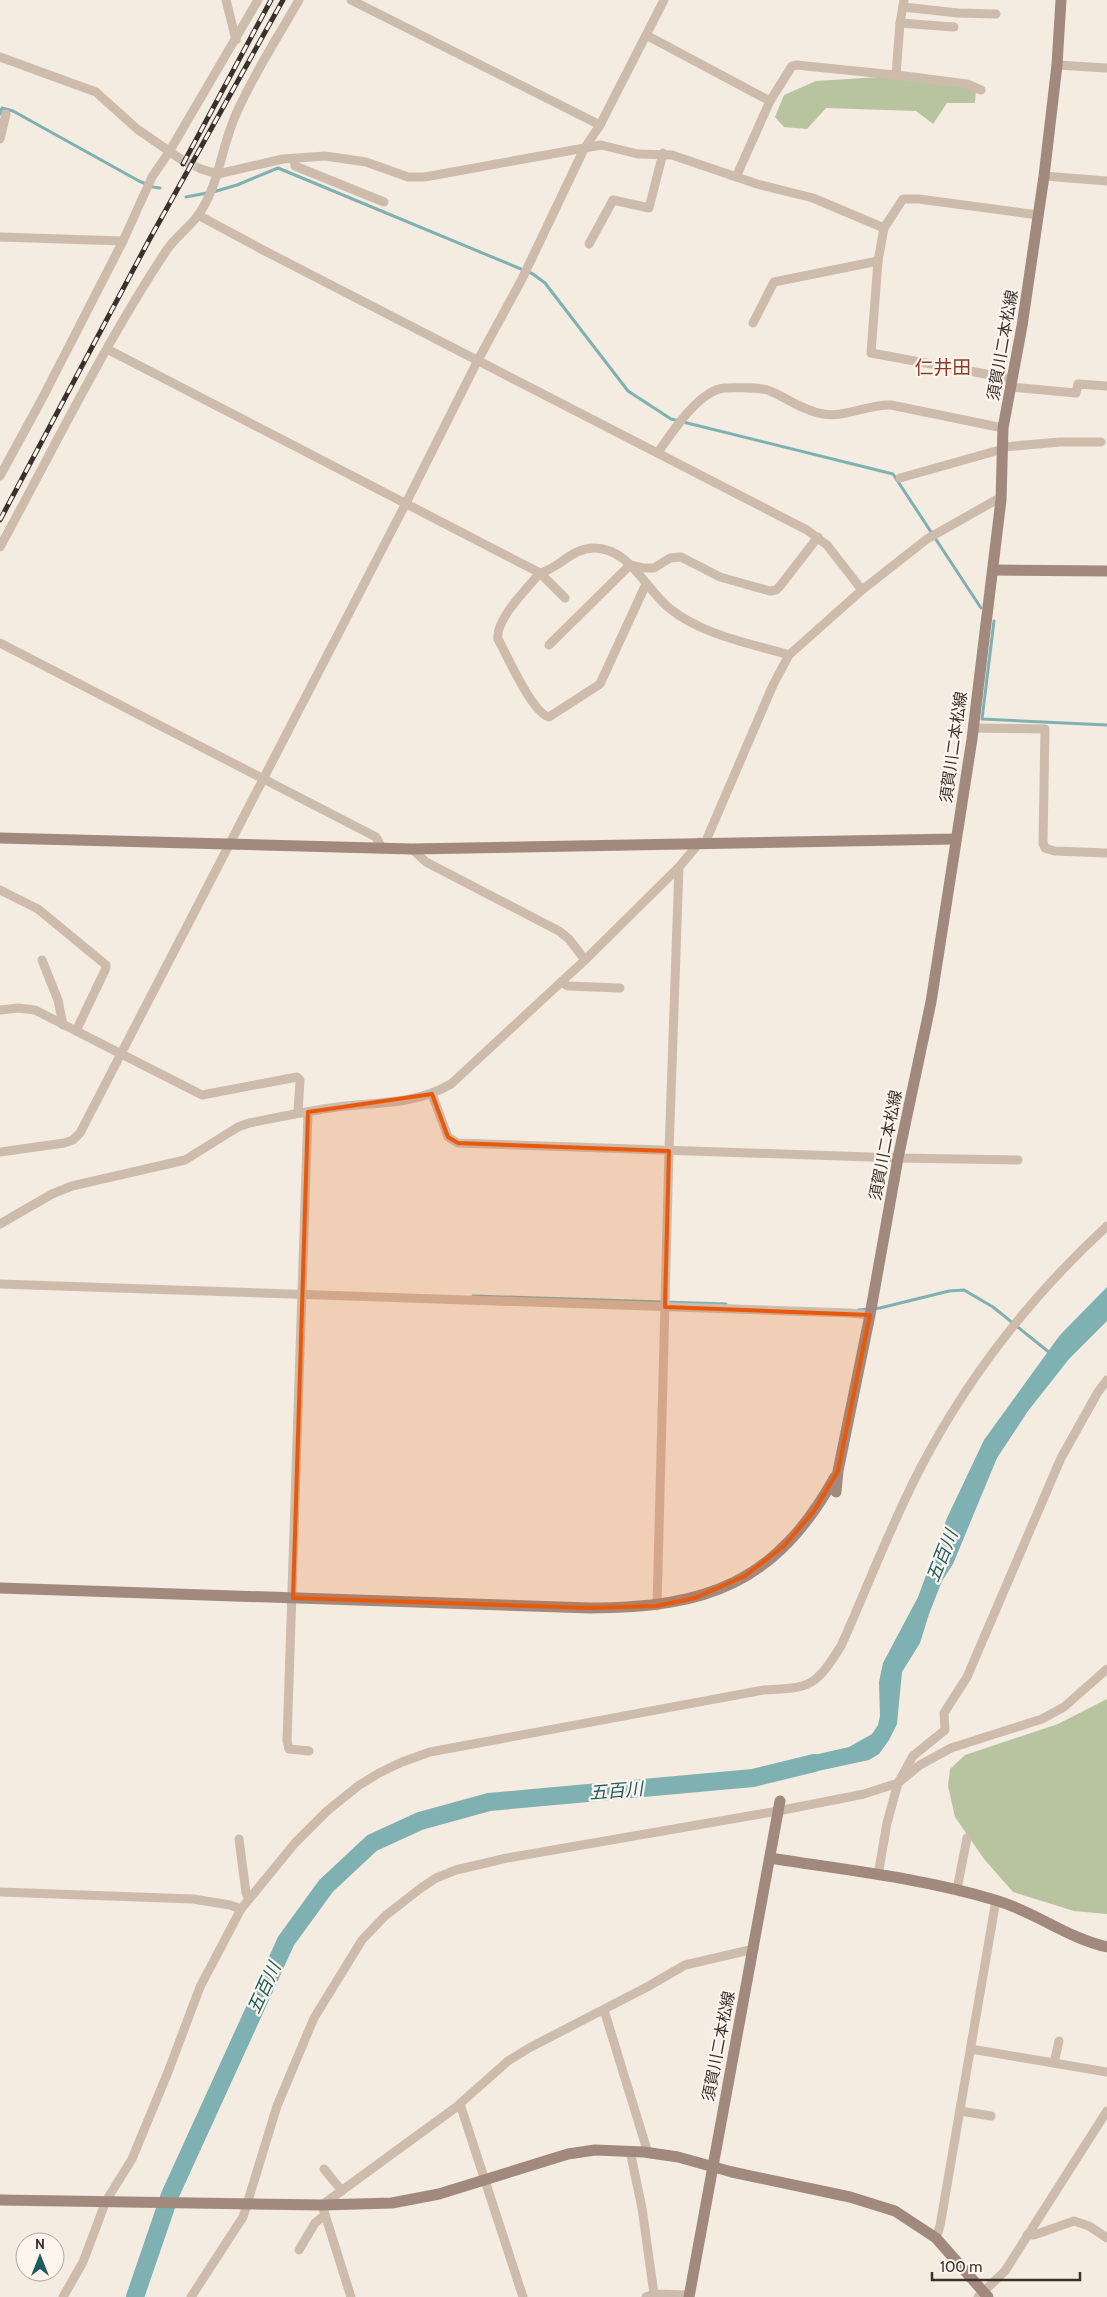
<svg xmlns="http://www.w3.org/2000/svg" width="1107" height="2297" font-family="Cabin,'Noto Sans JP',sans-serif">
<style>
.green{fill:#b8c4a0}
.water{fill:#7fb0b2}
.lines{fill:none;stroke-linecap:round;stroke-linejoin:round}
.stream{stroke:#7fb0b2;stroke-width:3}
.river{stroke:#7fb0b2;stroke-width:18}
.street-tunnel{stroke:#cfc6bd;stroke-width:9;stroke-dasharray:9 4.5;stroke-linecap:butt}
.street{stroke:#cdbbac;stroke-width:9}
.secondary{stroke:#a18a7d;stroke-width:11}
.rail-casing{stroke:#3b302b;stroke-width:5}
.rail{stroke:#fbf5ee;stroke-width:3;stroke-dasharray:9;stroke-linecap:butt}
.marked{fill:#e8590c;fill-opacity:0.2;stroke:#e8590c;stroke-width:4;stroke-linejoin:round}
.labels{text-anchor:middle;stroke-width:4.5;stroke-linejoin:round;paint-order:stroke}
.street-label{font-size:16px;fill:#3b302b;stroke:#fbf5ee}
.water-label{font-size:18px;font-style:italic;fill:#1f5a5e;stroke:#fbf5ee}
.quarter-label{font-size:19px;fill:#8c3b22;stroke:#fbf5ee}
</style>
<rect width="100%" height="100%" fill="#f4ebe1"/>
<g class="green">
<polygon points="880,77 976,89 975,103 947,103 933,124 916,111 826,108 807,129 784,127 775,117 784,95 816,81"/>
<polygon points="1107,1699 1107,1914 1074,1911 1013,1892 984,1859 955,1817 948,1786 950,1769 965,1755 1058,1724"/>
</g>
<polygon class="water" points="1107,1287 1107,1321 1069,1359 1028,1411 997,1458 953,1564 942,1581 929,1614 920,1643 902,1672 897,1724 889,1740 879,1754 869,1760 790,1777 792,1760 849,1747 872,1734 878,1725 880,1716 879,1682 883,1663 918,1597 947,1518 984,1440 1060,1335"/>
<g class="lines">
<g class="stream">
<polyline points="0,114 2,108 13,111 139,181 153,187 160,188"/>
<polyline points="213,192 237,185 278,168 533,274 545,283 628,391 671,419 893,474 981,608"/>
<polyline points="186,197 207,193"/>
<polyline points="994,621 982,719 1107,725"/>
<polyline points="473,1296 726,1304"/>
<polyline points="858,1310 880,1308 949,1291 964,1290 993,1307 1050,1353"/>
</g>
<polyline class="river" points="135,2297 170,2195 286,1941 326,1886 372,1843 420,1821 489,1802 753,1778 814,1763"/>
<polyline class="street-tunnel" points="182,160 201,169"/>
<g class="street">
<polyline points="226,0 236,40"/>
<polyline points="351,0 600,125"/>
<polyline points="903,7 958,13 996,14"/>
<polyline points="900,23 954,27"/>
<polyline points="646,35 770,101 736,177"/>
<polyline points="0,57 96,92 137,129 182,160"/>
<polyline points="1057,65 1107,68"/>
<polyline points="896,75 900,23 904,0"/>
<polyline points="770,101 792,66 796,65 905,76 967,84 981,90"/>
<polyline points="0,139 6,114"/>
<polyline points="294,159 295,166 384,202"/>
<polyline points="201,169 218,174 283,159 325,156 366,162 408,177 425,177 601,145 638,154 672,155 757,184 813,198 884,228 903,199 919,199 1038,215"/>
<polyline points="1044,176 1107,181"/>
<polyline points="198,215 263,250 807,530 827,545 862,590"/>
<polyline points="0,237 123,241"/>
<polyline points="589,244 613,200 649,208 663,153"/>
<polyline points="878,261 871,353 1013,379"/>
<polyline points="753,323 774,282 878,261 884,228"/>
<path d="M107,349l433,224c20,-5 31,-25 54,-25 35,0 51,40 75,60 33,27 80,35 120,47"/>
<polyline points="1011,387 1076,393 1078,384 1107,386"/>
<polyline points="1003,447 1060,442 1101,442"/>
<path d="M658,452c14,-19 40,-61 66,-64 14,0 32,-2 46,3 17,7 34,20 53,23 23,4 44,-10 68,-9l112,23"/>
<polyline points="0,476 43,397 123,241 152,177 169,152 258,0"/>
<polyline points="900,478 1003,449"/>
<path d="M0,547c54,-99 104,-202 166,-296 9,-14 24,-24 33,-37 21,-31 22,-68 38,-102 17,-39 41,-75 62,-112"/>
<path d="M565,598l-25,-25c-12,14 -45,47 -42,66 9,16 34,74 51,78l51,-33 46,-100"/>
<polyline points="0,643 376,837 382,848"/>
<polyline points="549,645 630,565 643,568 654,568 670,558 681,557 720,577 770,591 776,590 780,586 818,537"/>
<polyline points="973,728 1045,729 1043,843 1045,848 1054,851 1107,853"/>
<polyline points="705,843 773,685 789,655 862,590 927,539 996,500 1001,500"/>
<polyline points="412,849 426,862 559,931 569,939 585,960"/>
<polyline points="0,890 38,909 106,965 106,968 76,1031"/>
<polyline points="42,960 58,1000 63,1025"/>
<polyline points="561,982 568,986 620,988"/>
<polyline points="0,1010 18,1008 35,1010 202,1095 297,1077 300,1080 298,1113"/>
<polyline points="432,1094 448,1137 458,1143 898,1158 1018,1160"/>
<polyline points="308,1112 287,1741 289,1749 309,1751"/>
<polyline points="0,1152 64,1143 73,1140 80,1133 406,503 478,360 522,279 584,149 600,125 664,0"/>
<path d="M0,1224l52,-30 20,-8 113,-26 53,-33 11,-4c30,-6 59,-12 88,-16 40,-5 78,-2 114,-23l134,-124 94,-93 21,-25"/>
<polyline points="0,1284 849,1313 870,1315"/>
<polyline points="657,1606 669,1151 679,867"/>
<polyline points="239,1839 246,1893 249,1899"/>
<polyline points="878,1875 887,1823 898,1783 920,1765 951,1748 1042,1719 1064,1707 1107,1669"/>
<polyline points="957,1889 967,1838"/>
<polyline points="0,1892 193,1899 230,1905 241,1909"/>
<polyline points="604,2010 648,2153"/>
<polyline points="971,2049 1107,2072"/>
<polyline points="1054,2063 1059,2041"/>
<polyline points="460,2104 523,2297"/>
<polyline points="960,2111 991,2116"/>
<polyline points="630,2151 642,2208 654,2294"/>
<polyline points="324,2169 342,2191"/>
<polyline points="1027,2235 1034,2235 1074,2221 1089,2226 1107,2238"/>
<polyline points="936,2238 940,2226 996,1900"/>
<polyline points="299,2250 315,2223 325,2215"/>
<path d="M63,2297l20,-35 23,-61 26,-42 36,-87 32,-85 41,-78 54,-66 32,-32 31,-25 21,-13 23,-11 28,-10 334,-62c47,-2 51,-3 77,-44 27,-60 50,-122 81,-181 48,-91 109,-169 185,-239"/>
<polyline points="191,2297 243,2217 277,2106 314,2018 362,1940 385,1916 421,1888 436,1878 456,1870 507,1858 778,1811 864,1794 898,1783 913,1756 945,1730 944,1713 967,1677 1061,1458 1098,1392 1107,1380"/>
<polyline points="351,2297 322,2205 455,2108 508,2061 529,2048 647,1987 685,1965 754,1949"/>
<polyline points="646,2297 654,2294 689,2295"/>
<polyline points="978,2297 1005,2271 1107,2111"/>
</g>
<g class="secondary">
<polyline points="994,570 1107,571"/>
<polyline points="0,838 412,849 955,839"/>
<polyline points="836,1492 838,1471 870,1315 898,1158 931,1002 972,739 1001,500 1003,428 1022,326 1044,176 1057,65 1061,0"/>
<path d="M0,1588l590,20c117,0 186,-25 245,-131"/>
<path d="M770,1858c75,12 152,20 225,42 39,11 72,38 112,47"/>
<polyline points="0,2200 322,2205 392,2203 439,2194 568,2154 595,2150 644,2152 678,2157 732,2172 850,2197 895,2211 936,2238 988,2297"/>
<polyline points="689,2297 780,1801"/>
</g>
<g class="rail-casing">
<g id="rail">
<polyline points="183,164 271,0"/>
<polyline points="0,520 148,242 283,0"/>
</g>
</g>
<use href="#rail" class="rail"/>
</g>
<path class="marked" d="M432,1094l16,43 10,6 211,8 -4,156 205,8 -32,156 -24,40 -30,35 -39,30 -50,22 -38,8 -67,2 -297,-10 15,-486z"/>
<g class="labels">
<g class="street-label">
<text transform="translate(1002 345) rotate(-80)" y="6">須賀川二本松線</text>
<text transform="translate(953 747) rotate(-82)" y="6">須賀川二本松線</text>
<text transform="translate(885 1145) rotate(-79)" y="6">須賀川二本松線</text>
<text transform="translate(718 2046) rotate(-79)" y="6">須賀川二本松線</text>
</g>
<g class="water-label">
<text transform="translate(942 1556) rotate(-68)" y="6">五百川</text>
<text transform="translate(616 1791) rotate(-5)" y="6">五百川</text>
<text transform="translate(264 1988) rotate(-65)" y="6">五百川</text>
</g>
<g class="quarter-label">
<text x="943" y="374">仁井田</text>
</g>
</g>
<g transform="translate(40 2257)"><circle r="24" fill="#fbf5ee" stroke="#aea6a0"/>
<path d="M0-4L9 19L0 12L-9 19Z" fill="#1f5a5e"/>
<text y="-8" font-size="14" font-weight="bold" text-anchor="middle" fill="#3b302b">N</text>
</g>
<path d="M932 2272v8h148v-8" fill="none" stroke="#3b302b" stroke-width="2.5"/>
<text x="940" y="2272" font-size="15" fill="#3b302b" stroke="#fbf5ee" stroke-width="4" paint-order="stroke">100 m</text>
</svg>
